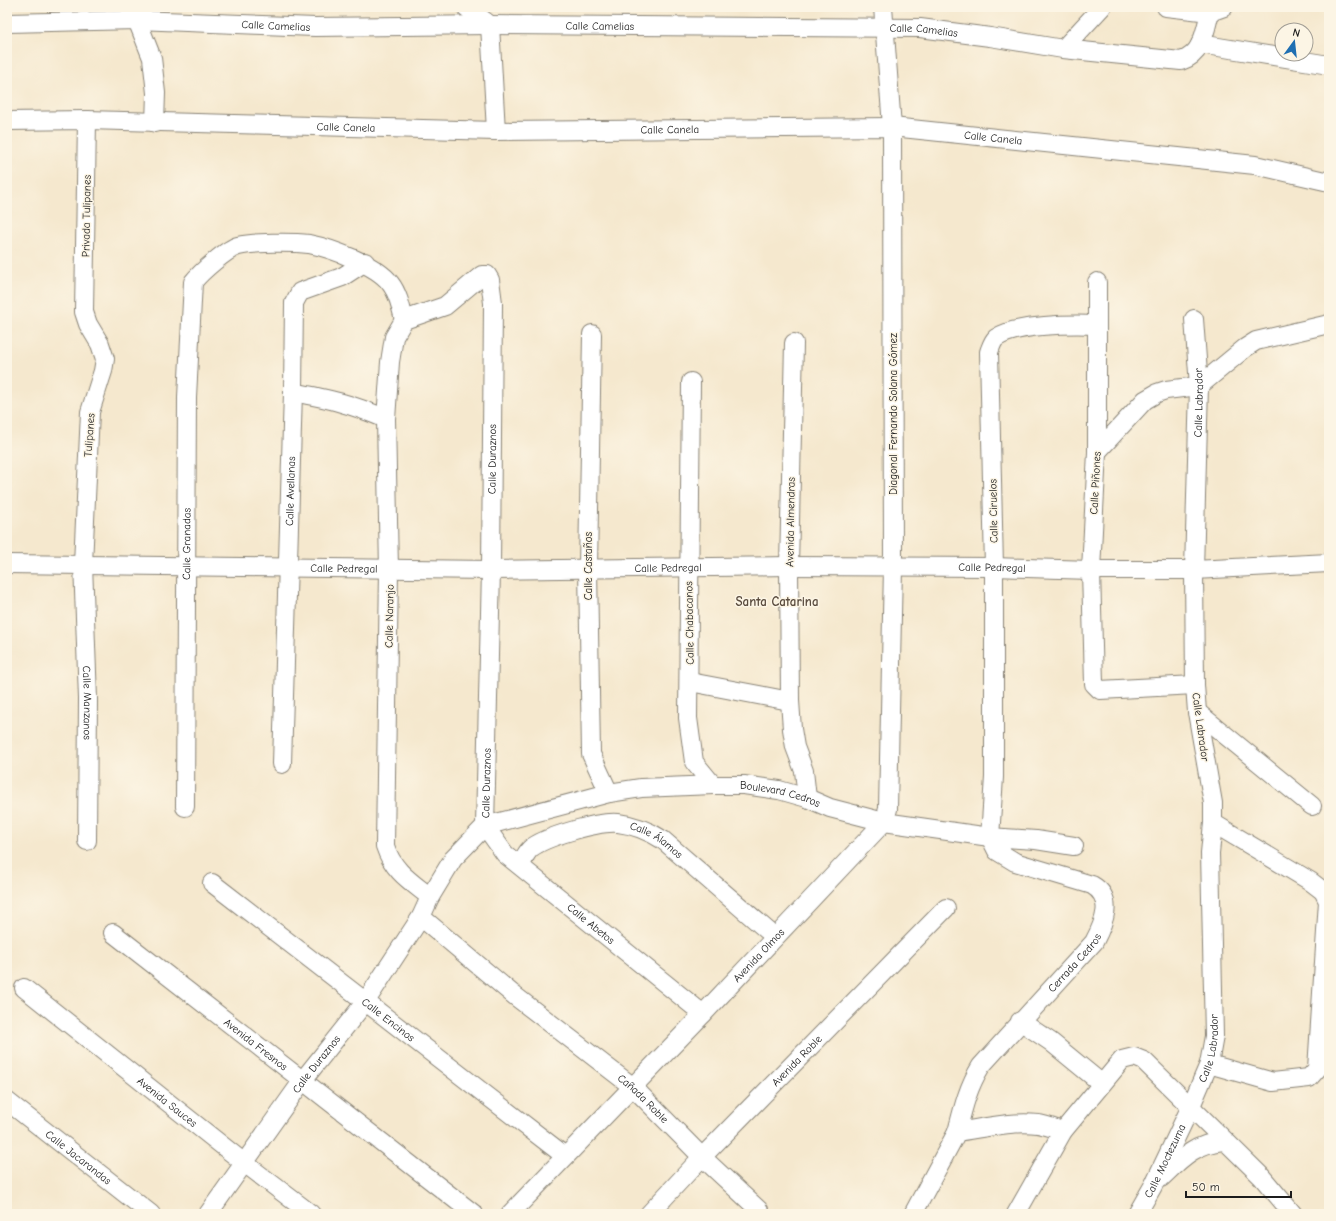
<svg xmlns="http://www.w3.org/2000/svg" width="1336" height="1221" font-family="'Comic Neue',sans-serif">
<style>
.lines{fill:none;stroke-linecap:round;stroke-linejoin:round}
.minor-casing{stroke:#888275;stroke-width:20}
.minor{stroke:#fff;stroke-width:18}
.labels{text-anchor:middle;stroke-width:3;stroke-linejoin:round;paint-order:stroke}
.street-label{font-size:11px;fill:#1c1c1c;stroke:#fcf5e5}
.quarter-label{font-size:13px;font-weight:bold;fill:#5a4c3f;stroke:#fcf5e5}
</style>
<rect width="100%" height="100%" fill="#fcf5e5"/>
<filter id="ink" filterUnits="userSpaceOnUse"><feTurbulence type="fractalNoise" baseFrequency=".025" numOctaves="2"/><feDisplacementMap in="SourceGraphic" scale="8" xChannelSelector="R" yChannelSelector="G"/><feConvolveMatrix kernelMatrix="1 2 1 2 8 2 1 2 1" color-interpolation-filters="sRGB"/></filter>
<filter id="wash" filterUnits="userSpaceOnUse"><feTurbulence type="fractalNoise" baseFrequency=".012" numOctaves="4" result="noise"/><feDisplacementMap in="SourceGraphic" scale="16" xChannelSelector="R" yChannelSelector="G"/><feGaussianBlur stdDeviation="0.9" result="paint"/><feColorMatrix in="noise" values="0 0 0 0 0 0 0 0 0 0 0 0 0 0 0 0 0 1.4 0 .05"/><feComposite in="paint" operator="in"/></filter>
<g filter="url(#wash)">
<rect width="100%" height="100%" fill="#f5e8ce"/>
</g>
<g filter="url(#ink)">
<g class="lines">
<g class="minor-casing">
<g id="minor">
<polyline points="466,7 490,25"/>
<polyline points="1166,7 1210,12 1224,7"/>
<polyline points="137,20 152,58 156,93 155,123"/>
<path id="s1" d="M7,23l130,-3 178,7 175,-2 430,3 70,9 73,12 118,12c22,-7 24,-30 29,-49"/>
<polyline points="490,25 496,131"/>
<polyline points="1200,44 1329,65"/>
<polyline points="1063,49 1102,7"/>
<path id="s2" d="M87,120l-3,192 4,12 12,20 5,15 -2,12 -13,41 -7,152 5,135 -1,142"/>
<path id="s3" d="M7,121l80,-1 409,11 396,-4 363,38 74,17"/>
<polyline points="1097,282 1097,452 1091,570 1094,684 1100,690 1195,685"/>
<path d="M404,320l-10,17 -4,25 -4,57 3,151 -4,276c8,25 25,35 45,51"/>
<polyline points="592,334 588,568 591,754 609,793"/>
<polyline points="794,343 789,566 790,701 792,729 795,747 804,771 807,798"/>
<polyline points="691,382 688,718 694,762 713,785"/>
<path d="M293,392c36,7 59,12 93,27"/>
<polyline points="1097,452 1145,400 1157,393 1166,390 1199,386 1245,348 1256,341 1329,324"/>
<path id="s4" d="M7,564l484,6 298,-4 205,1 97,3h103l135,-7"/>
<polyline points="690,682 790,701"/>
<polyline points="1197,712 1312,806"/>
<path id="s5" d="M282,764l11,-372 1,-89 6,-11 42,-15 23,-15"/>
<path id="s6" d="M185,807l2,-410 6,-115c8,-10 34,-33 45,-36 15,-4 55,-4 71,-2 21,4 68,21 81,39 8,10 11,24 14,37"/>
<path id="s7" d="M485,826l124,-33 32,-5 72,-3h31l35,5 28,8 23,10 54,14 106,15 46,3 38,6"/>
<path id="s8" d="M485,826l20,28 198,160"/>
<path id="s9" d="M521,865c3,-6 4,-11 9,-16 14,-12 69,-28 88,-26 17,2 31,8 45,17l112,97"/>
<path id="s10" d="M212,883l353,273"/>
<path id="s11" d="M421,917l94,79 118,91 69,70 57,53 -2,4"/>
<path id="s12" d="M113,933l361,281"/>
<path id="s13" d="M24,988l219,174 68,52"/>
<polyline points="1020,1021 1051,1042 1101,1083"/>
<polyline points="1209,1064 1273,1082 1309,1078 1317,1069 1328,901 1323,891 1310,881 1213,823"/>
<path id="s14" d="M7,1101l144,113"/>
<path id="s15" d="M957,1132c6,-24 11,-45 24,-66l113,-124c10,-19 21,-44 -2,-57l-77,-23 -18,-11 -7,-14 4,-60v-210l-5,-215c2,-5 3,-10 7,-14 19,-14 77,-14 101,-13"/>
<path d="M1161,1178c20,-19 33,-34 62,-37"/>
<path id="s16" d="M208,1214l95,-134 63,-79 55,-84 9,-20 23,-38 32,-33 6,-256 2,-267 -3,-23 -3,-5h-5l-37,31 -41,14"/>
<path id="s17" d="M510,1214l193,-200 181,-192 4,-13 5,-242 -1,-440 -9,-120"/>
<path id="s18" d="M649,1214l53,-57 244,-249"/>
<path d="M913,1214l44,-82c27,-4 54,-11 81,-8 8,1 17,5 25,7"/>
<polyline points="1016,1214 1063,1131 1122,1060 1134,1057 1144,1061 1261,1176 1293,1214"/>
<path id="s19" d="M1137,1214l16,-28 38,-80 18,-42 5,-28 -4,-183 3,-30v-20l-16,-91 -2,-27 -1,-115 5,-184 -5,-67"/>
</g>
</g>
<use href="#minor" class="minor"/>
</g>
</g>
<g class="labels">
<g class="street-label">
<text dy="4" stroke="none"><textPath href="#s1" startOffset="269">Calle Camelias</textPath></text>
<text dy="4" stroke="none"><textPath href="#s1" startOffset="593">Calle Camelias</textPath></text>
<text dy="4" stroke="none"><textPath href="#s1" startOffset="917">Calle Camelias</textPath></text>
<text dy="4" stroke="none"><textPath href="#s3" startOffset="339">Calle Canela</textPath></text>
<text dy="4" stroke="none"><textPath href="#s3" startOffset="663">Calle Canela</textPath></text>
<text dy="4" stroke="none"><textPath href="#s3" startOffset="987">Calle Canela</textPath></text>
<text transform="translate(86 216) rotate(-89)" y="4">Privada Tulipanes</text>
<text dy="4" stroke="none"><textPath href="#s19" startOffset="830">Calle Labrador</textPath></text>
<text transform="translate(893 414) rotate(-90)" y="4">Diagonal Fernando Solana Gómez</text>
<text transform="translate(89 435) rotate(-86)" y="4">Tulipanes</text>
<text dy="4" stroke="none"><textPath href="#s16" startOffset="845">Calle Duraznos</textPath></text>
<text transform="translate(1095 483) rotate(-87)" y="4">Calle Piñones</text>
<text dy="4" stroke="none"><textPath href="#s5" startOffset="273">Calle Avellanas</textPath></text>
<text transform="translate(993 511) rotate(-91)" y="4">Calle Ciruelos</text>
<text transform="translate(790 522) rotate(-89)" y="4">Avenida Almendras</text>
<text dy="4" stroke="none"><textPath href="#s6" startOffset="263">Calle Granadas</textPath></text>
<text transform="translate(588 566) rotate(-90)" y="4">Calle Castaños</text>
<text dy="4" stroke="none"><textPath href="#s4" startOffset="661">Calle Pedregal</textPath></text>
<text dy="4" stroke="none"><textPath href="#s4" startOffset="985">Calle Pedregal</textPath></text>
<text dy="4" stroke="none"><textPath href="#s4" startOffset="337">Calle Pedregal</textPath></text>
<text transform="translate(389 616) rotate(-89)" y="4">Calle Naranjo</text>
<text transform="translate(689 623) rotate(-91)" y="4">Calle Chabacanos</text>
<text dy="4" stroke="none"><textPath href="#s2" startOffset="590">Calle Manzanos</textPath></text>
<text transform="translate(1201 727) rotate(82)" y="4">Calle Labrador</text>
<text dy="4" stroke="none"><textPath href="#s16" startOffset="521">Calle Duraznos</textPath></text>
<text dy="4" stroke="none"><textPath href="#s7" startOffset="301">Boulevard Cedros</textPath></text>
<text dy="4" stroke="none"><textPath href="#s9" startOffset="154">Calle Álamos</textPath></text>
<text dy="4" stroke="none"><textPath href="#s8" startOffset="145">Calle Abetos</textPath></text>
<text dy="4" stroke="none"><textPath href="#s17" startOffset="359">Avenida Olmos</textPath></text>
<text dy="4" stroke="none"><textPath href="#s15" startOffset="210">Cerrada Cedros</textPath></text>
<text dy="4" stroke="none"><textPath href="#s10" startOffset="223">Calle Encinos</textPath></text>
<text dy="4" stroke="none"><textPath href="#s12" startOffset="181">Avenida Fresnos</textPath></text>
<text dy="4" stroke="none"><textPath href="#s19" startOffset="182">Calle Labrador</textPath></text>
<text dy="4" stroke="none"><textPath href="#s18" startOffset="213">Avenida Roble</textPath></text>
<text dy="4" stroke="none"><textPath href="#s16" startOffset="185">Calle Duraznos</textPath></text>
<text dy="4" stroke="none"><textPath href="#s11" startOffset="287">Cañada Roble</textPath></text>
<text dy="4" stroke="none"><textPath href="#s13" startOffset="183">Avenida Sauces</textPath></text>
<text dy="4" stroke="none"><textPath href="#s14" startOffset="91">Calle Jacarandas</textPath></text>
<text dy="4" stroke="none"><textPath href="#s19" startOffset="60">Calle Moctezuma</textPath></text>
</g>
<g class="quarter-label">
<text x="777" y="606">Santa Catarina</text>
</g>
</g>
<rect width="1336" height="1221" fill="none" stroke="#fcf5e5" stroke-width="24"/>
<g transform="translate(1294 42) rotate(15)"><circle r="19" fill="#fcf5e5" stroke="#a29e95"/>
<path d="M0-3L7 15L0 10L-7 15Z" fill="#1f6fb2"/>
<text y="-6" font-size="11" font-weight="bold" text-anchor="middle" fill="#1c1c1c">N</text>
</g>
<path d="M1186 1191v6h105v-6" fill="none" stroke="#1c1c1c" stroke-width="2"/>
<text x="1192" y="1191" font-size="12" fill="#1c1c1c" stroke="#fcf5e5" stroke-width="3" paint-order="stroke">50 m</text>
</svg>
